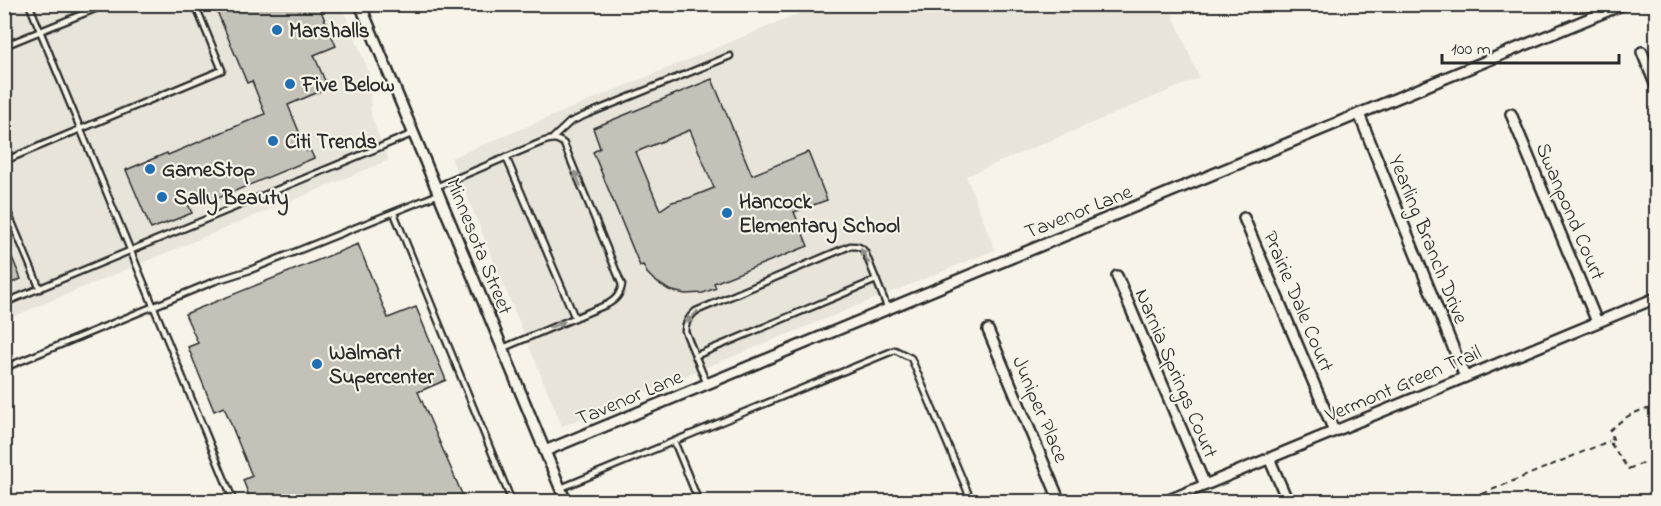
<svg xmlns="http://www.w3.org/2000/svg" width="1661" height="506" font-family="'Indie Flower',sans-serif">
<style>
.built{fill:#e8e4da}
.building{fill:#c4c1b9;stroke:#2b2b2b;stroke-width:1.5;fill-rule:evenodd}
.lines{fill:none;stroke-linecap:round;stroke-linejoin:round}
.service-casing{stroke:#2b2b2b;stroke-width:9}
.minor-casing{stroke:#2b2b2b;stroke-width:14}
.path{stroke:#2b2b2b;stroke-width:2;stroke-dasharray:6 4.5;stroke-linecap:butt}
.service{stroke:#f7f3e8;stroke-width:4.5}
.minor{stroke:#f7f3e8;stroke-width:9}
.oneway{fill:#918f8a}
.poi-dot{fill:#1f6fb2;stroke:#f7f3e8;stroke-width:2}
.labels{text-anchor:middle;stroke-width:4.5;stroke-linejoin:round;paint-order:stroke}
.poi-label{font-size:21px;font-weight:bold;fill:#2b2b2b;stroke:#f7f3e8;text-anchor:start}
.street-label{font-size:21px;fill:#2b2b2b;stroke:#f7f3e8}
</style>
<rect width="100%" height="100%" fill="#f7f3e8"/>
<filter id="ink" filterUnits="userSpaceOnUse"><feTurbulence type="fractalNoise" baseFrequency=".0167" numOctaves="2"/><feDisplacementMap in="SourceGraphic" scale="12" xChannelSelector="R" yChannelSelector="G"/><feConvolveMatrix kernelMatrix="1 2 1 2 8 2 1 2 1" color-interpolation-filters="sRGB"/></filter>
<g filter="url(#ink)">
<g class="built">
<polygon points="5,5 341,5 369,72 371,116 389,160 5,320"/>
<polygon points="820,5 1169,5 1199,78 966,176 995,250 562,426 451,158"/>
</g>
<g class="building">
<polygon points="214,4 318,4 336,46 314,55 328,88 288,105 307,151 310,150 314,158 211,201 209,196 188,204 192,213 151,229 126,170 167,153 168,155 265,114 252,81 247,83"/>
<path d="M712,79l40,96 56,-23 19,48 -33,12 14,34 -94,37 2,5 -13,5 -18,1 -16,-4 -14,-9 -8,-8 -4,-8 -3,1 -47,-114 7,-4 -7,-20zM690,130l24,58 -25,10 -17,4 -12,8 -24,-58z"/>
<polygon points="4,238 21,279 4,286"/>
<polygon points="358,244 388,318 416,307 446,380 418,392 465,501 251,501 243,480 252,476 224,407 214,411 188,347 198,343 185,314"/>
</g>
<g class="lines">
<g class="service-casing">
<g id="service">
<polyline points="29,4 234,502"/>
<polyline points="4,46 107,4"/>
<polyline points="553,138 570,122 588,114 730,56"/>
<polyline points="506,157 575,318"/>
<polyline points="4,161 222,70 195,4"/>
<path d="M436,187l106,-45c9,-3 14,-5 22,2l58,141c-2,10 -6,14 -14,19l-105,44"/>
<polyline points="4,203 40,289"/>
<polyline points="394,213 512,502"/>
<polyline points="4,303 414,133"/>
<polyline points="695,356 876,280"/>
<polyline points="4,368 215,281 250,270 439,194"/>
<path d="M707,384l-22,-53c0,-9 5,-15 11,-20l154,-65c7,0 10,0 15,6l23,57"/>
<polyline points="674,441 699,502"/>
<polyline points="561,488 895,350 911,358 972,502"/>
</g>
</g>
<g class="minor-casing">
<g id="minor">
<polyline points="360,4 566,502"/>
<polyline points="1642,52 1656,86"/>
<polyline points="1359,114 1465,377"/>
<polyline points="1511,114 1597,322"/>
<polyline points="1244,218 1334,431"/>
<polyline points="1117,276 1205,485"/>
<polyline points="988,330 1060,502"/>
<polyline points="545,451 1624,4"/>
<polyline points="1269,458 1288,502"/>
<polyline points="1164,502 1656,298"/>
</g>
</g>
<g class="path">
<path d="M1653,459l-25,10 -19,-28 4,-2 -3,-9c17,-14 24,-20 46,-22"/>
<polyline points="1463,502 1609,441"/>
</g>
<use href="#service" class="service"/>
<use href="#minor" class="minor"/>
</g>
<defs><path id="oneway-solid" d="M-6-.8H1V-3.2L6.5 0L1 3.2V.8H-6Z" transform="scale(1.5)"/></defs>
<g class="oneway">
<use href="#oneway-solid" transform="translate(578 179) rotate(-112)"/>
<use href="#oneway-solid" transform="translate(865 256) rotate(-120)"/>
<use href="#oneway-solid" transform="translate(692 317) rotate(133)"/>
<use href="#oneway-solid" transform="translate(557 325) rotate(-22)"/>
</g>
</g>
<g class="poi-dot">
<circle cx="277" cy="30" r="6"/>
<circle cx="290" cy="84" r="6"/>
<circle cx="273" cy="141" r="6"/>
<circle cx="150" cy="169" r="6"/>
<circle cx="162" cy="197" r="6"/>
<circle cx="727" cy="213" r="6"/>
<circle cx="317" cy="364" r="6"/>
</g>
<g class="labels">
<g class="poi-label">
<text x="289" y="37">Marshalls</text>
<text x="302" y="91">Five Below</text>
<text x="285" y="148">Citi Trends</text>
<text x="162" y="176">GameStop</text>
<text x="174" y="204">Sally Beauty</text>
<text x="739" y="208">Hancock<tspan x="739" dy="24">Elementary School</tspan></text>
<text x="329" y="359">Walmart<tspan x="329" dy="24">Supercenter</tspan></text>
</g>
<g class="street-label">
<text transform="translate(1078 211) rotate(-22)" y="7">Tavenor Lane</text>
<text transform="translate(1571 211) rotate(67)" y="7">Swanpond Court</text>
<text transform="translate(1429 239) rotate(68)" y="7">Yearling Branch Drive</text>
<text transform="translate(480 246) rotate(68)" y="7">Minnesota Street</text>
<text transform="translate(1299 301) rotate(67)" y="7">Prairie Dale Court</text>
<text transform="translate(1177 373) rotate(67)" y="7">Narnia Springs Court</text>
<text transform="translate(1403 383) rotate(-23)" y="7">Vermont Green Trail</text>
<text transform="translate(629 397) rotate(-23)" y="7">Tavenor Lane</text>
<text transform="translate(1041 409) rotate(67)" y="7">Juniper Place</text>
</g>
</g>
<rect width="1661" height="506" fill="none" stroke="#f7f3e8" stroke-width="24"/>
<rect x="12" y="12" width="1637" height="482" fill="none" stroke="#2b2b2b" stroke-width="2" filter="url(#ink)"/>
<path d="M1442 54v9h177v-9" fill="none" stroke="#2b2b2b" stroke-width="3"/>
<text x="1451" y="54" font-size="18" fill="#2b2b2b" stroke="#f7f3e8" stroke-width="4.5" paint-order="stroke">100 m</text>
</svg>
